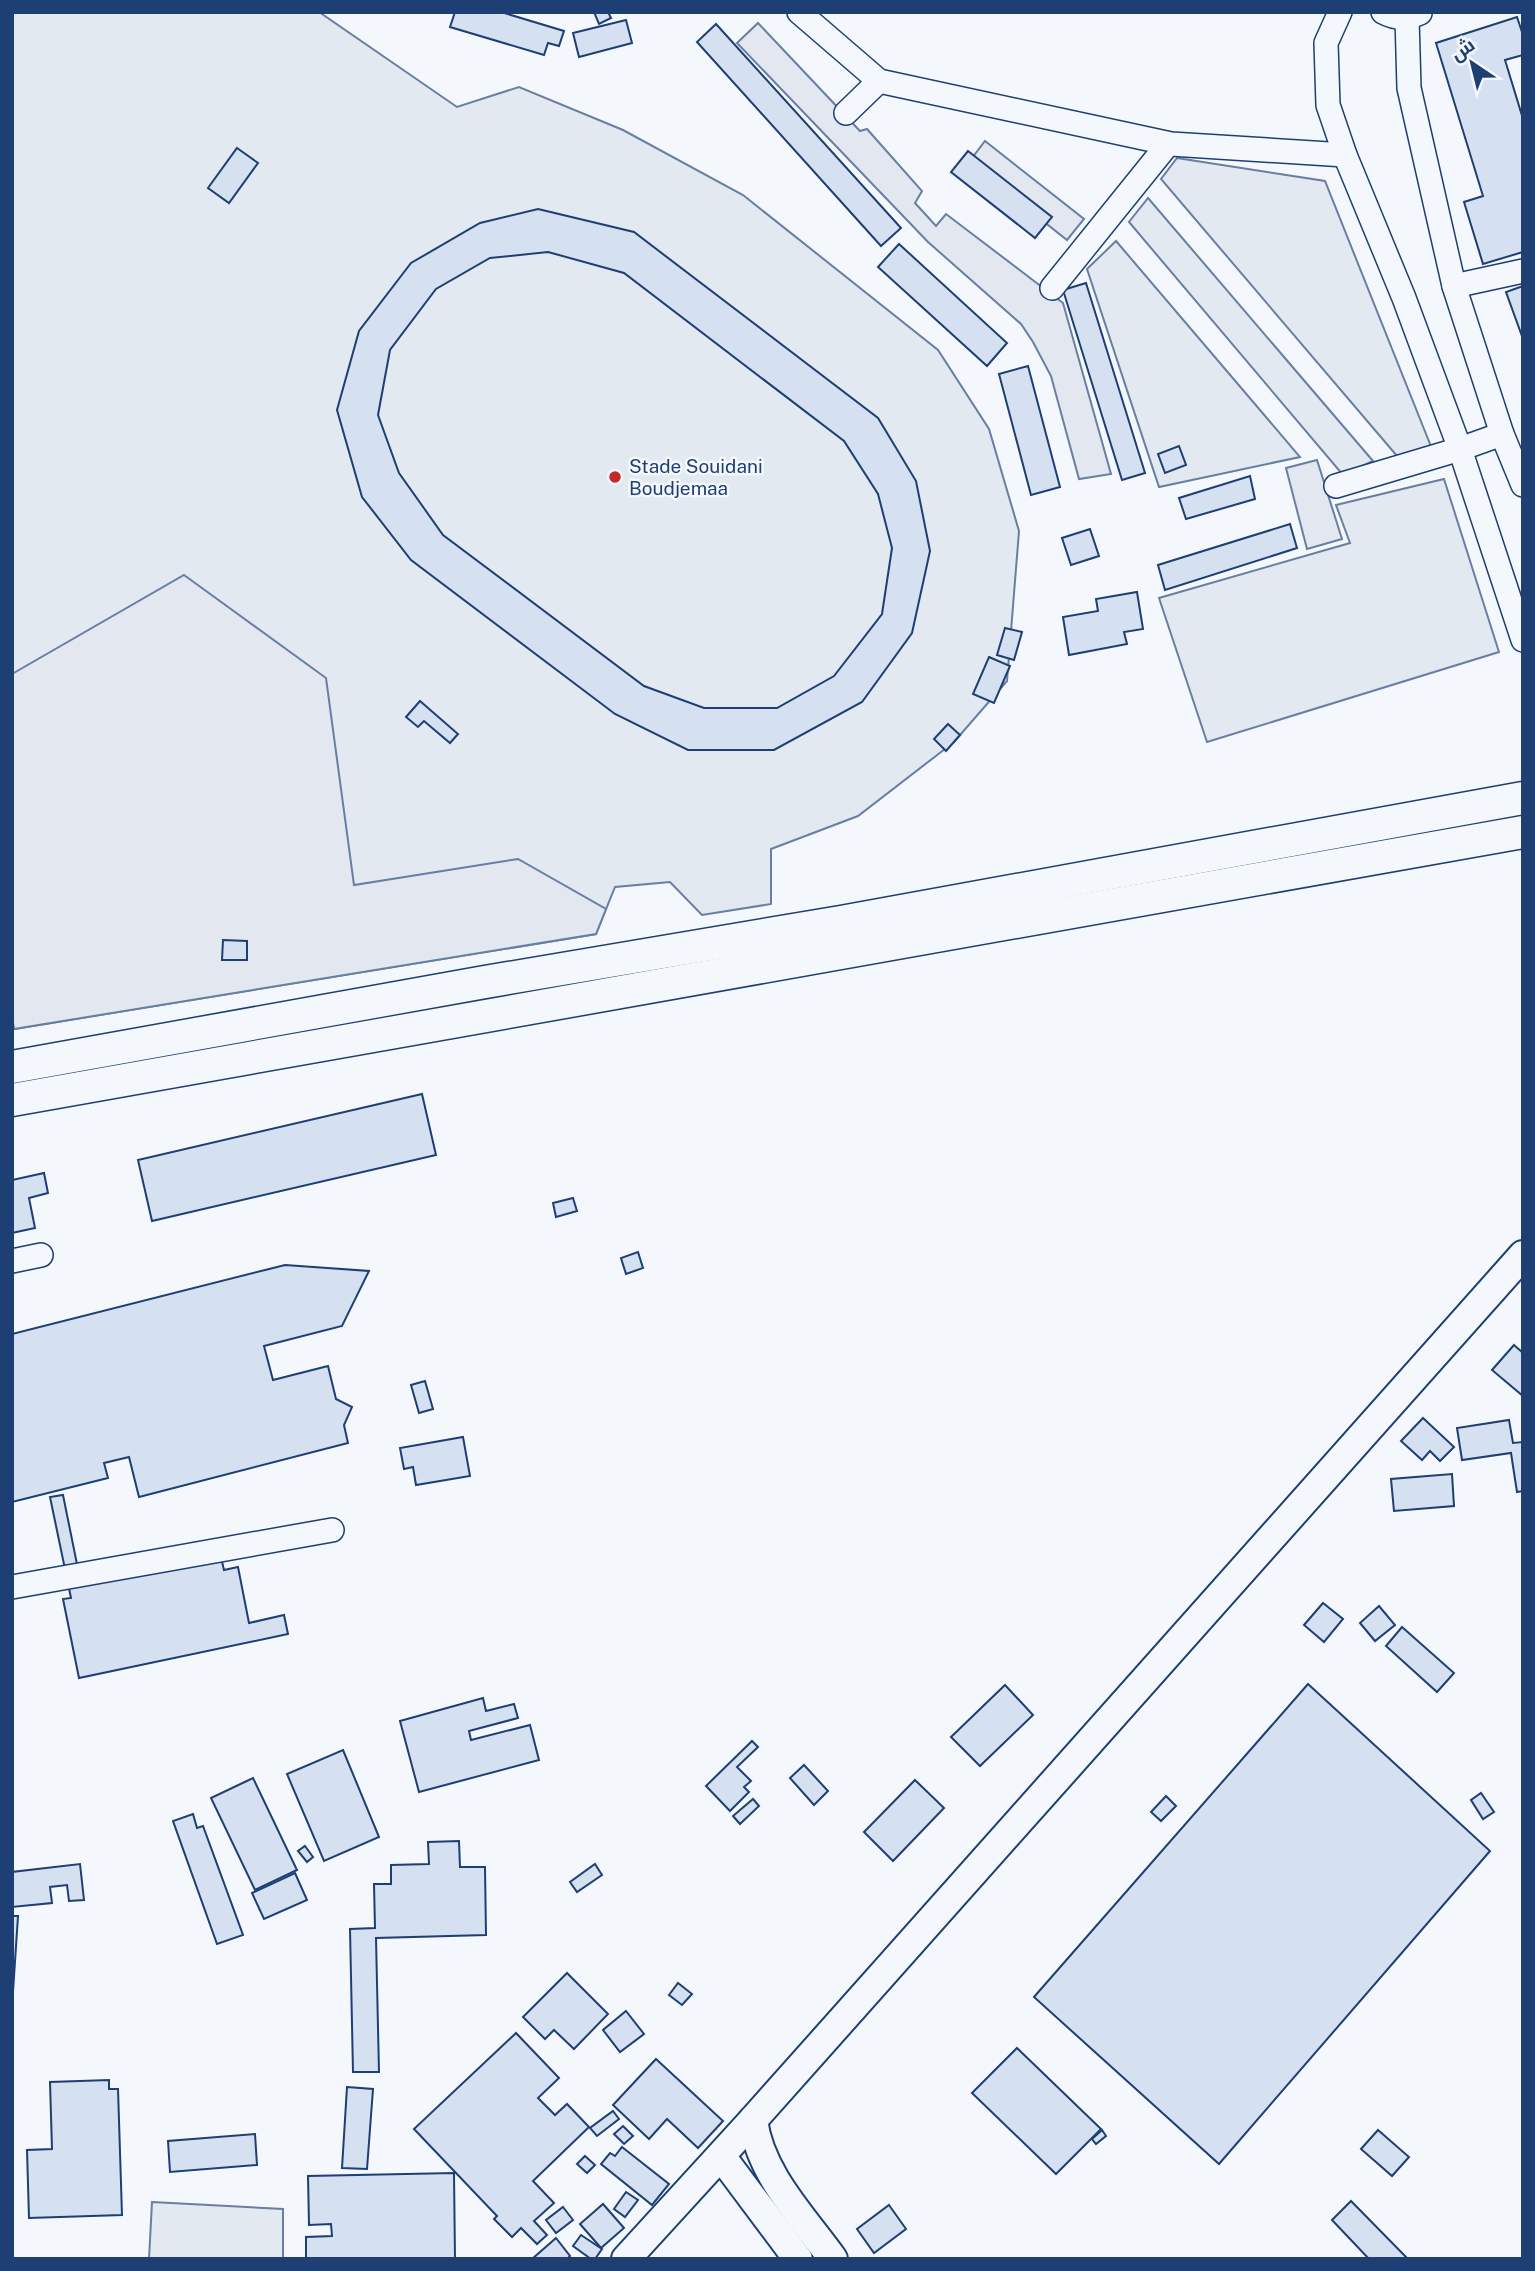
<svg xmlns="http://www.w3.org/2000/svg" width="1535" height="2271" font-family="'Public Sans',Cairo,sans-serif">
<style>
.green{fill:#e3e9f0;stroke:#687fa3;stroke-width:2}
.parking{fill:#e3e8f0;stroke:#687fa3;stroke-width:2}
.building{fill:#d5e0f0;stroke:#1d3f73;stroke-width:2;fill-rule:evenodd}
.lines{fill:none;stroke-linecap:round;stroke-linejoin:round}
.minor-casing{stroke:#1d3f73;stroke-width:26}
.major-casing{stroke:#1d3f73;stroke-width:32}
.highway-casing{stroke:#1d3f73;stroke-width:35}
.minor{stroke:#f4f7fb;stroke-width:23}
.major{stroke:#f4f7fb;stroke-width:28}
.highway{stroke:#f4f7fb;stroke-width:32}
.poi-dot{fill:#c62828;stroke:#f4f7fb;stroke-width:2.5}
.labels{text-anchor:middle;stroke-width:5;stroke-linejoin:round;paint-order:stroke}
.poi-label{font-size:19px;fill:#1d3f73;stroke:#f4f7fb;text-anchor:start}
</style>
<rect width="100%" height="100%" fill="#f4f7fb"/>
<g class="green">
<polygon points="12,12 319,12 457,107 519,87 623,130 743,195 938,350 989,429 1019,531 1007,681 954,742 858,816 771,849 771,904 702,915 670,882 615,887 596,934 14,1029 12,1016"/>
<polygon points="1177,158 1325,181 1434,454 1403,463 1161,179"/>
<polygon points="1148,198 1373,461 1343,475 1129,222"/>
<polygon points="1116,241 1300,457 1159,487 1087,269"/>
<polygon points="1444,479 1499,652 1207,742 1159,598 1350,543 1336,505"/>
<polygon points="152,2202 283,2209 283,2259 149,2259"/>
</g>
<g class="parking">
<polygon points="758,23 860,131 867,129 922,191 915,203 936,226 946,214 1063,303 1111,474 1079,479 1051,376 1033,342 1021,324 928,242 737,43"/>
<polygon points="985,141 1084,219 1067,240 969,162"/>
<polygon points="1317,460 1342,539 1307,549 1286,468"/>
<polygon points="184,575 326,678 354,885 518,859 606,909 596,934 14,1029 12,1016 12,674"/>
</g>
<g class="building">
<polygon points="455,12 501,12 564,31 559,46 548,43 544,55 450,27"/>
<polygon points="594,12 608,12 611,18 599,24"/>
<polygon points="1517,17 1523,35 1523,55 1505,60 1523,119 1523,252 1483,264 1464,202 1483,196 1436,43"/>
<polygon points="626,20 632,43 579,57 573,33"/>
<polygon points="716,24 901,228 881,246 697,42"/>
<polygon points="237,148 258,163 229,203 208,188"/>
<polygon points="968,151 1052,217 1035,238 951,172"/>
<path d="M538,209l96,23 244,186 38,63 14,70 -18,82 -50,69 -88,48h-86l-73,-36 -204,-154 -49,-63 -25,-87 22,-79 52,-68 69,-40zM548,252l76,21 220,168 34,53 14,54 -10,66 -48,62 -57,32h-73l-60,-22 -201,-151 -44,-62 -21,-58 12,-65 46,-61 54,-31z"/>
<polygon points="899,244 1007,343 987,366 878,267"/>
<polygon points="1086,283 1145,473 1122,480 1063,290"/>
<polygon points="1523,286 1523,339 1506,292"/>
<polygon points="1028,366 1060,487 1031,495 999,374"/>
<polygon points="1179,446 1186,465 1165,473 1158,454"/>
<polygon points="1250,476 1255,499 1186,519 1179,498"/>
<polygon points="1290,524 1297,548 1165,590 1158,565"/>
<polygon points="1090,529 1099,556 1071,565 1062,538"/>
<polygon points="1137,592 1143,629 1124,632 1127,644 1069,655 1063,617 1098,611 1096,599"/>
<polygon points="1005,628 1022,632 1014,660 997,655"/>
<polygon points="989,657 1010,666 994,703 973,694"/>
<polygon points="420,701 458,734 450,743 424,721 418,727 406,717"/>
<polygon points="948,724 960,735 946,751 934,739"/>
<polygon points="223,940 247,941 247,960 222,960"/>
<polygon points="422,1094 436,1155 152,1221 138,1160"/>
<polygon points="44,1173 48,1193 29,1198 35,1228 12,1233 12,1180"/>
<polygon points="573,1198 577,1211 556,1217 553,1203"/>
<polygon points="638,1252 643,1268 626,1274 621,1258"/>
<polygon points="285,1265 369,1271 342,1326 264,1346 273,1380 328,1366 336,1399 352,1407 344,1425 348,1443 139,1497 129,1457 104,1463 108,1478 12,1502 12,1334"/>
<polygon points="1514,1345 1523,1353 1523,1396 1492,1370"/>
<polygon points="425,1381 433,1409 419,1413 411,1385"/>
<polygon points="1423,1418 1454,1447 1440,1461 1430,1451 1422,1460 1401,1441"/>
<polygon points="1509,1420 1513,1443 1523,1442 1523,1491 1517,1492 1511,1453 1462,1460 1457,1428"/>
<polygon points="463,1437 470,1476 416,1485 413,1467 404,1469 400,1448"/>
<polygon points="1452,1474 1454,1506 1394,1511 1391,1479"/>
<polygon points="63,1495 80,1579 219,1549 224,1570 238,1567 249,1623 284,1615 288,1634 79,1678 63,1599 71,1598 50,1497"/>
<polygon points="1323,1603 1343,1619 1324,1642 1304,1625"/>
<polygon points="1379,1606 1395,1625 1375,1641 1360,1623"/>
<polygon points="1402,1627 1454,1673 1437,1692 1386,1646"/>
<polygon points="1308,1684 1490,1851 1219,2164 1034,1997"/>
<polygon points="1005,1685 1033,1715 980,1766 951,1737"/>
<polygon points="483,1698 486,1711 514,1704 518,1718 469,1731 471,1740 530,1725 539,1760 419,1792 400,1721"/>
<polygon points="752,1741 758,1747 737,1767 751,1781 744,1787 749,1792 730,1811 706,1786"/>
<polygon points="343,1750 379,1837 324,1861 287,1774"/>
<polygon points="804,1765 828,1791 814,1805 790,1778"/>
<polygon points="253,1778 297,1870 255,1890 211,1798"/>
<polygon points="915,1780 944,1808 893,1861 864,1832"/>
<polygon points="1481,1793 1494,1812 1483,1819 1471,1800"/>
<polygon points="1166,1796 1176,1806 1161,1821 1151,1812"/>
<polygon points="753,1799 759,1806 740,1824 733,1816"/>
<polygon points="193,1814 197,1828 203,1826 243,1935 217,1944 173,1821"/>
<polygon points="459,1841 460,1867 485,1867 486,1935 376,1938 379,2072 353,2072 350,1929 375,1928 374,1884 391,1884 391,1865 429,1864 428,1842"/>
<polygon points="305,1846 313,1857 307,1862 298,1851"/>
<polygon points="80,1864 84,1900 69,1901 67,1885 50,1887 52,1903 12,1907 12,1872"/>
<polygon points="595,1864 602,1875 577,1892 570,1882"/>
<polygon points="295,1873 307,1900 264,1919 252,1893"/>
<polygon points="12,1916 18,1916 12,2007"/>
<polygon points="567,1973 608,2014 574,2049 554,2030 545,2039 523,2017"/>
<polygon points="678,1983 692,1994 682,2005 669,1995"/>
<polygon points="626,2011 644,2034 620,2052 603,2030"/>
<polygon points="516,2033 559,2078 538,2098 555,2115 567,2104 589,2127 533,2181 554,2203 534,2221 547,2235 537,2244 521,2228 512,2237 494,2219 497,2216 414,2129"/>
<polygon points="1017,2048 1101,2129 1056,2174 972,2093"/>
<polygon points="656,2059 723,2121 698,2148 667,2119 649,2139 613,2105"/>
<polygon points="109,2080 109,2089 118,2089 122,2215 29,2218 27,2150 52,2149 50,2082"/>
<polygon points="347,2087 373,2089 367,2169 342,2168"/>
<polygon points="613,2111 619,2119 597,2136 590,2128"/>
<polygon points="623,2126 633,2136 624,2144 614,2134"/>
<polygon points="1102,2130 1106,2136 1096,2144 1092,2139"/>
<polygon points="1378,2130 1409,2157 1392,2176 1361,2149"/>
<polygon points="255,2134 257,2165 170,2172 168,2141"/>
<polygon points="622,2147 669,2184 652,2205 601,2164 610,2153 615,2156"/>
<polygon points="585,2156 595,2165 587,2173 577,2164"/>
<polygon points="454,2173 455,2259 306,2259 306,2237 332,2236 331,2224 309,2225 308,2176"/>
<polygon points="626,2192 638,2200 625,2217 614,2209"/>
<polygon points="1351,2201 1408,2259 1369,2259 1332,2220"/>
<polygon points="603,2204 624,2228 601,2248 580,2224"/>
<polygon points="889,2205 906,2229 874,2253 857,2229"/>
<polygon points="563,2207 573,2220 556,2233 546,2220"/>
<polygon points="581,2235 602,2249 595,2259 591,2259 573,2246"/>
<polygon points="556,2238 570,2256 567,2259 532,2259"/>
</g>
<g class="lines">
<g class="minor-casing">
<g id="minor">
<polyline points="799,12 879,81 1171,144 1345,155"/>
<polyline points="1340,12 1326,43 1328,105 1345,155 1404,298 1460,449 1523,640"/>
<path d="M1383,12c13,7 24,7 37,1"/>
<polyline points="1407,18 1409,88 1454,286 1502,434 1523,485"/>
<polyline points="846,113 879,81"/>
<polyline points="1454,286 1523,271"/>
<polyline points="1052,288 1168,144"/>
<polyline points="1336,486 1460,449 1502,434"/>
<polyline points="12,1261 41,1255"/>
<polyline points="12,1587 332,1530"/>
</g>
</g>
<g class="major-casing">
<g id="major">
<path d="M753,2120c7,54 49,96 80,139"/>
<polyline points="721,2156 798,2259"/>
<polyline points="626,2259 753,2120 1523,1255"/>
</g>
</g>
<g class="highway-casing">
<g id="highway">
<polyline points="12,1067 485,982 841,922 1523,798"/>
<polyline points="12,1100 1523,832"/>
</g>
</g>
<use href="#minor" class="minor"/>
<use href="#major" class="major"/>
<use href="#highway" class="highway"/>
</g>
<circle class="poi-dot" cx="615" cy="477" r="7"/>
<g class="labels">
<g class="poi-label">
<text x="629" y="473">Stade Souidani<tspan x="629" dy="22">Boudjemaa</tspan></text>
</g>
</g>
<rect width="1535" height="2271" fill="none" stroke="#1d3f73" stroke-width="28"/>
<g transform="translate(1472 63) rotate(325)" stroke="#f4f7fb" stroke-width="5" paint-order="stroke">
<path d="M0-5L12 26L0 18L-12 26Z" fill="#1d3f73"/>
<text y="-10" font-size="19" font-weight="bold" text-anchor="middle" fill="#1d3f73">ش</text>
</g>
</svg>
